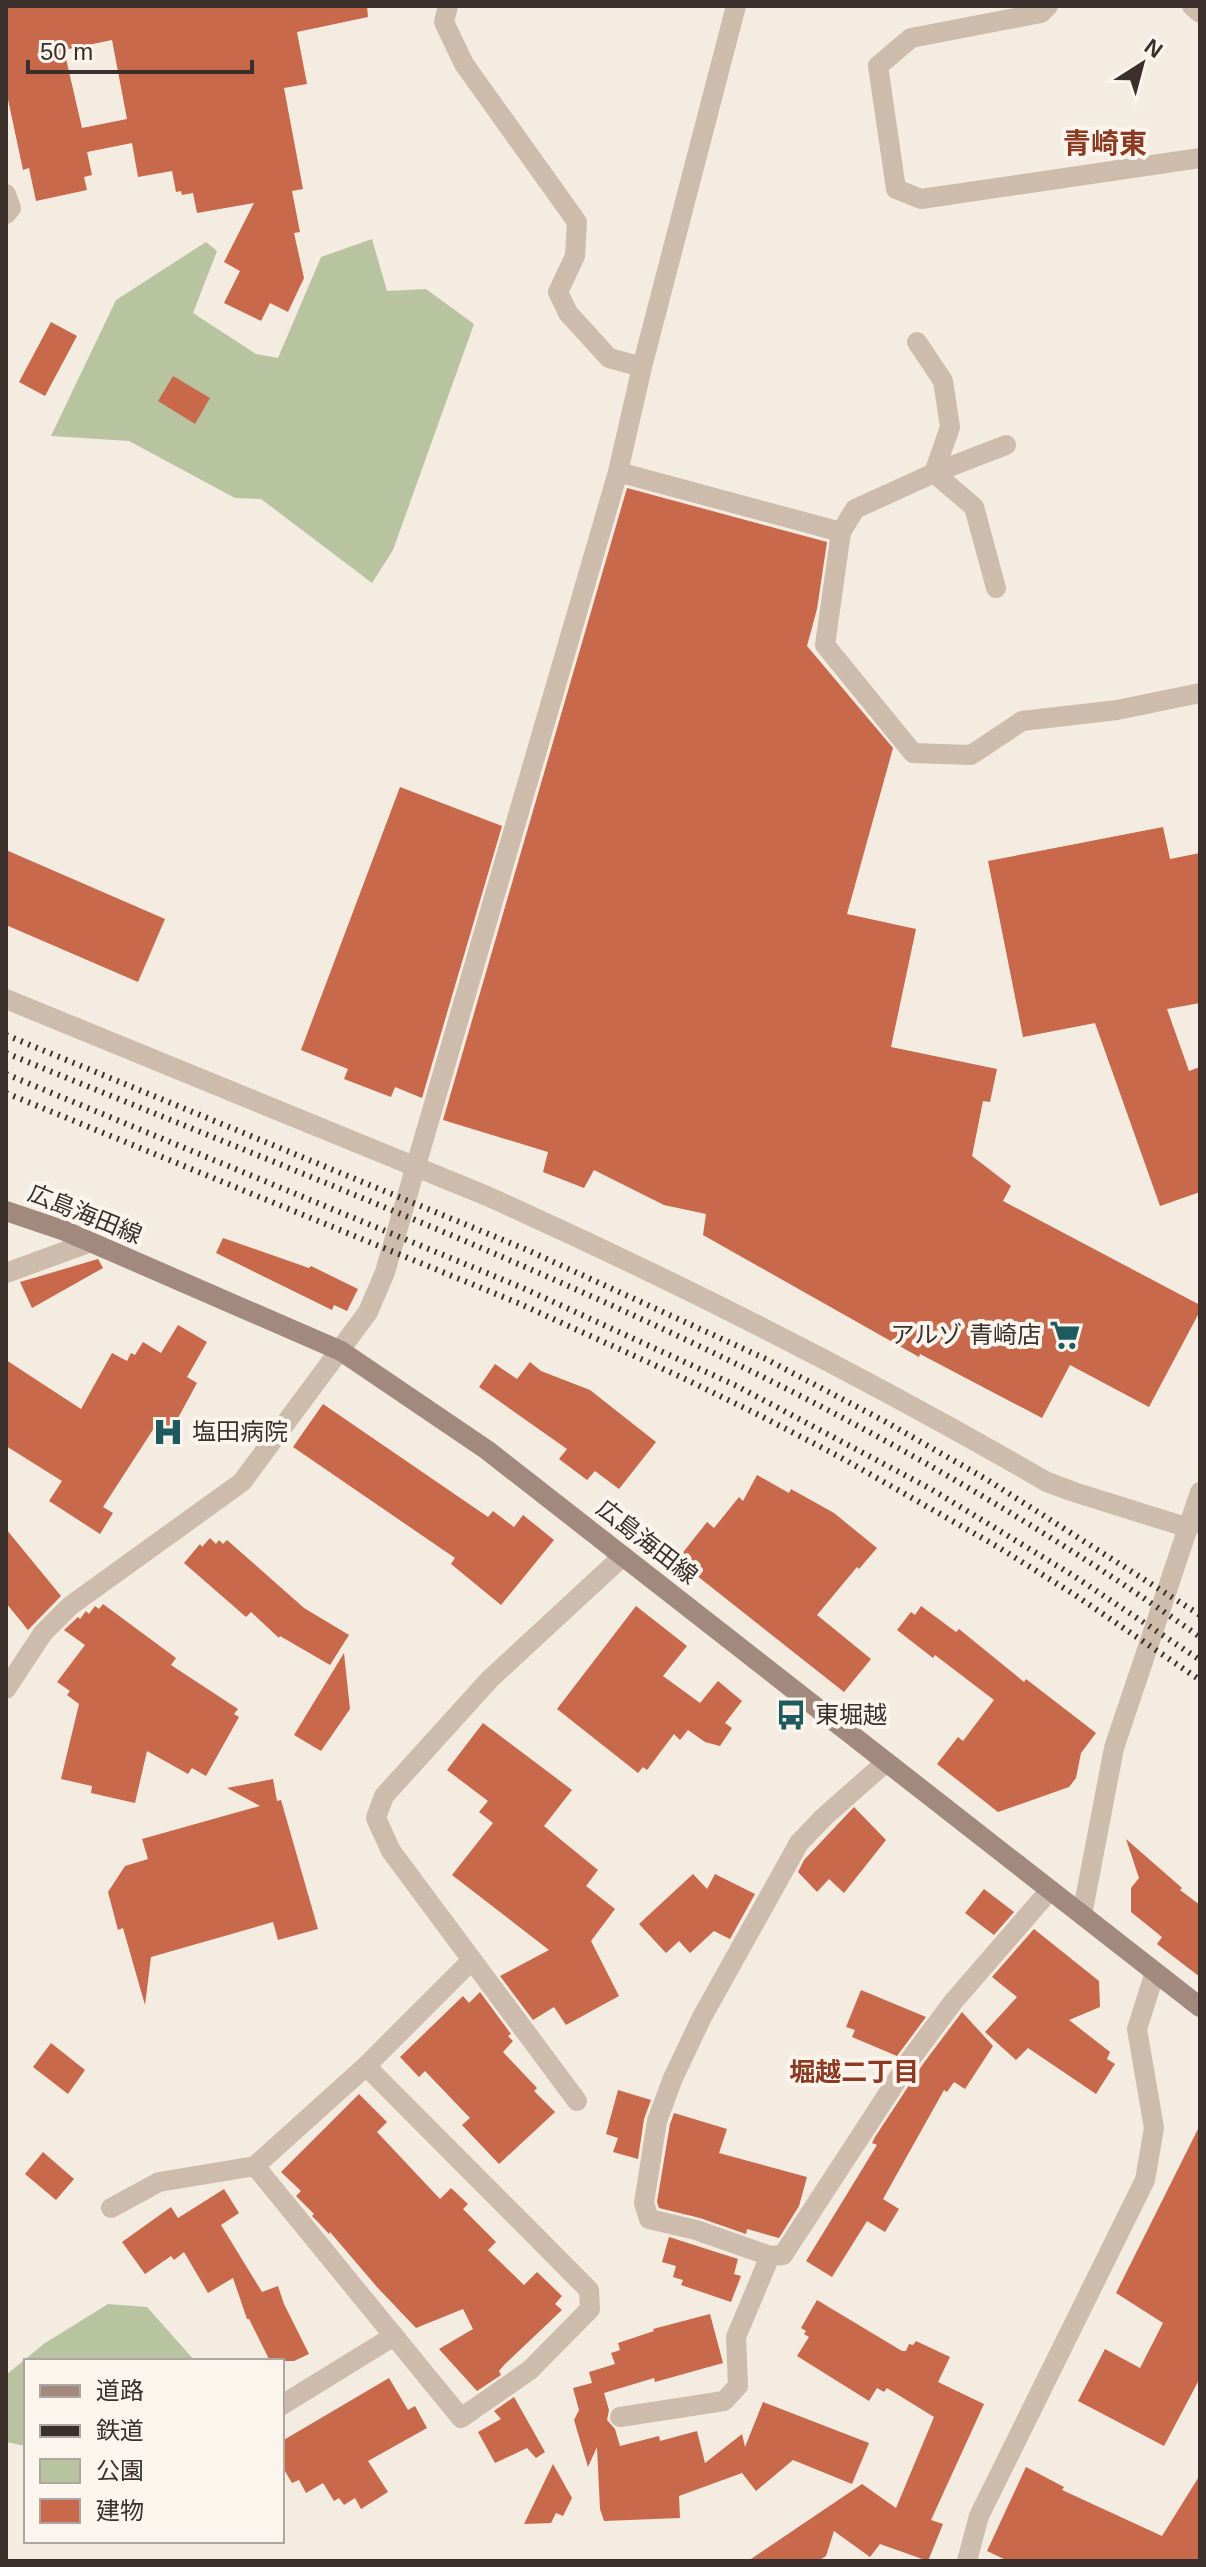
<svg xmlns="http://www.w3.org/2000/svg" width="1206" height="2567" font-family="Helvetica,'Noto Sans JP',sans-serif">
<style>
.green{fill:#b8c4a0}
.building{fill:#c8694b;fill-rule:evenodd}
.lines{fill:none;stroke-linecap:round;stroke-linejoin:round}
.minor{stroke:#cdbbac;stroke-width:20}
.tertiary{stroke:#cdbbac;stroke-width:20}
.secondary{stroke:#a18a7d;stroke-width:20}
.rail{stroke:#3b302b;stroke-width:6;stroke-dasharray:2 6;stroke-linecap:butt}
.labels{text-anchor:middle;stroke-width:8;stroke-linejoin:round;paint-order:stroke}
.street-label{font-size:24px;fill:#3b302b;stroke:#fbf5ee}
.poi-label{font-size:24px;fill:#3b302b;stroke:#fbf5ee;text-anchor:start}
.neighbourhood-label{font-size:26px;font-weight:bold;fill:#8c3b22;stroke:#fbf5ee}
.quarter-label{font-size:28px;font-weight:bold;fill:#8c3b22;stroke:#fbf5ee}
</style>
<rect width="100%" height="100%" fill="#f4ebe1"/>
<g class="green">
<polygon points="372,239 387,291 426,289 474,324 393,550 372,583 261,499 235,498 129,441 51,436 116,300 206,242 217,251 193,313 256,354 278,358 321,257"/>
<polygon points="108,2304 147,2307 195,2361 26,2361 26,2446 6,2442 6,2375 45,2343"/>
</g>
<g class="building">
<path d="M6,6h361l1,11 -71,15 10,52 -23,4 19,101 -11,2 8,41 -6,1 10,45 -16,34 -18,-9 -9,18 -37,-18 16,-32 -16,-9 30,-59 -57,10 -4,-20 -11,2 -1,-4 -5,1 -4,-21 -34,6 -6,-34 -45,9 5,23 -8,2 3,13 -51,11 -7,-33 -6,2 -17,-80zM112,40l15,79 -45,9 -18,-78z"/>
<polygon points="51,322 77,336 45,396 19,382"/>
<polygon points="173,376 210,398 195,424 158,401"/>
<polygon points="627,488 827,542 817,609 807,646 893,748 847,914 916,929 891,1047 997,1069 990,1102 983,1101 972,1156 1011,1186 1003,1201 1200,1305 1200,1311 1149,1407 1070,1365 1042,1418 920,1354 919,1357 703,1235 706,1214 664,1205 594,1170 584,1188 543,1172 548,1152 443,1120"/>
<polygon points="400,787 502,826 422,1098 395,1087 391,1097 344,1079 348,1069 301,1050"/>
<polygon points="1163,827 1170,859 1200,853 1200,1003 1167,1009 1189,1071 1200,1067 1200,1192 1160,1206 1095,1023 1023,1037 988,861"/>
<polygon points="6,850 165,919 138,982 6,925"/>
<polygon points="223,1238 309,1268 311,1266 358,1289 347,1311 334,1305 332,1310 216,1253"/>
<polygon points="98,1259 103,1268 32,1308 20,1282"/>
<polygon points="178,1325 207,1342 187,1377 197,1383 178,1418 175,1417 168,1430 156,1425 103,1507 113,1513 100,1534 49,1501 62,1481 6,1446 6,1360 81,1409 112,1353 127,1361 131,1353 135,1355 143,1342 161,1353"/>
<polygon points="530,1362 541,1371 590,1390 656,1442 619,1489 595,1471 587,1480 559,1459 567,1449 479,1387 495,1364 517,1379"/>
<polygon points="323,1404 488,1517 493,1511 514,1527 523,1515 554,1540 501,1605 451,1564 455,1558 293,1447"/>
<polygon points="757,1475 789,1493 791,1489 834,1513 877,1548 859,1569 857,1567 817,1615 871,1659 844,1692 677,1560 707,1522 714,1528 739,1497 743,1501"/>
<polygon points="6,1529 61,1596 28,1630 6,1603"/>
<polygon points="210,1538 216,1544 219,1540 223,1544 227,1540 304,1608 349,1635 330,1665 280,1636 279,1638 251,1612 246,1617 184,1563 200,1544 202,1547"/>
<polygon points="103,1604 176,1658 171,1665 238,1709 234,1714 239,1717 206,1776 192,1768 188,1774 147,1751 135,1803 91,1793 92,1786 61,1779 79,1704 67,1695 70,1691 57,1682 85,1645 64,1630 78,1617 80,1619 86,1611 89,1614 95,1606 99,1609"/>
<polygon points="636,1606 687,1646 663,1676 700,1703 718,1681 742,1701 725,1723 732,1728 720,1746 705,1742 688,1730 680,1740 674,1734 647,1770 643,1767 638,1773 557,1709"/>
<polygon points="921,1606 956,1632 959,1629 1024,1682 1026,1679 1096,1733 1081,1753 1076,1778 1069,1787 998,1812 937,1764 958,1737 963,1741 994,1700 935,1655 933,1658 897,1630 911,1612 915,1615"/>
<polygon points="344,1653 350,1709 321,1751 294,1735"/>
<polygon points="483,1723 572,1790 544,1826 598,1870 586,1886 615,1909 591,1941 619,1996 566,2025 554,2007 533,2020 500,1976 549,1950 452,1875 493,1823 479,1812 488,1801 447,1770"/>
<polygon points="273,1779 277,1801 281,1800 318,1929 278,1940 273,1922 151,1957 145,2005 123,1928 118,1930 108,1892 125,1866 148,1859 142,1839 260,1806 227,1788"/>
<polygon points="854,1807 886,1840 844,1893 829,1879 817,1892 798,1872 804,1860"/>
<polygon points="1126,1839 1182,1888 1180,1890 1200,1905 1200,1977 1157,1944 1162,1937 1131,1912 1131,1888 1139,1878"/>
<polygon points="693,1874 707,1889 715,1874 755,1894 730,1939 714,1931 690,1953 679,1941 666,1953 639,1924"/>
<polygon points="984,1889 1014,1912 994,1935 965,1913"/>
<polygon points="1034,1929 1099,1981 1100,2007 1069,2020 1110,2052 1107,2059 1115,2064 1096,2094 1028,2048 1016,2060 985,2032 1017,1997 992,1977"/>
<polygon points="861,1990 926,2017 897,2056 852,2037 855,2030 846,2027"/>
<polygon points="480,1992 511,2034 508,2036 513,2041 503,2052 537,2088 534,2091 555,2112 499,2164 462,2125 470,2118 425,2071 419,2077 400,2057 463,1996 469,2003"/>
<polygon points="962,2012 993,2046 965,2089 954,2082 947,2092 944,2090 883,2199 899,2209 885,2232 867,2221 832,2277 806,2261 877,2145 872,2143 875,2137 923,2064"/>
<polygon points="51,2043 85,2070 68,2094 33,2067"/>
<polygon points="618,2090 651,2100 644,2119 638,2159 613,2152 618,2138 606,2134"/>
<polygon points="359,2094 387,2122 377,2132 440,2199 451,2188 468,2204 463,2209 496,2242 488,2250 524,2285 537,2272 562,2296 555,2304 562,2310 505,2364 499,2371 501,2375 477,2391 439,2349 473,2329 463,2309 416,2328 377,2287 330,2232 329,2234 318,2222 312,2216 314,2214 296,2196 301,2191 281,2172"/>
<polygon points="674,2113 727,2129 719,2153 807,2177 799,2206 779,2238 747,2229 746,2234 700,2218 659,2208 657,2202 670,2124"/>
<polygon points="1200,2125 1200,2378 1164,2446 1078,2401 1105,2349 1140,2368 1163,2323 1116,2293"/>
<polygon points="43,2152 74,2179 56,2200 25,2174"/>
<polygon points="224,2189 239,2213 221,2225 262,2292 278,2286 284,2304 309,2354 294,2361 270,2361 249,2319 247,2319 233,2278 208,2293 184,2252 174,2260 171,2256 145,2274 122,2242 171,2207 178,2218"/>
<polygon points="669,2237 738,2259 734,2274 741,2276 731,2302 681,2285 683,2280 673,2277 676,2266 662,2262"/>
<polygon points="817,2300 902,2351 906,2351 909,2344 913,2345 916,2341 950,2357 938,2382 984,2404 931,2520 943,2524 928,2561 880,2544 870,2557 834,2531 826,2556 818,2561 748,2561 862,2484 896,2508 934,2417 887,2388 884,2392 877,2388 869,2401 797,2356 809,2337 804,2334 806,2331 801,2328"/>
<polygon points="710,2314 723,2363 655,2382 654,2378 604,2393 609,2410 607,2420 615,2429 620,2446 659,2436 660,2441 697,2431 705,2463 742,2434 745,2447 763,2402 869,2443 852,2484 793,2460 756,2491 742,2473 679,2496 680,2518 604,2521 600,2509 597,2447 588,2467 574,2420 579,2410 573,2388 592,2383 589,2372 615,2364 611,2353 620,2350 618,2343 654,2331 653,2329"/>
<polygon points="389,2378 408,2410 415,2406 427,2428 368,2461 388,2492 361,2509 355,2498 344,2505 339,2498 334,2501 323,2483 306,2493 299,2480 292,2483 282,2466 282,2441"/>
<polygon points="514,2397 545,2452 536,2458 527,2448 495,2463 478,2432 501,2419 494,2411"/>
<polygon points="553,2464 572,2498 563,2516 556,2513 551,2523 524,2524"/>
<polygon points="1026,2467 1064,2487 1062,2490 1162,2536 1200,2475 1200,2561 1008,2561 987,2551"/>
</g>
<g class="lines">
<g class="minor">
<polyline points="1048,6 1041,13 911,38 878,66 896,189 921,199 1200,158"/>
<polyline points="1192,6 1200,13"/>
<polyline points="6,194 11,208 6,214"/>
<polyline points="618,472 841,532 825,645 913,753 971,755 1022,721 1117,710 1200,693"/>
<polyline points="841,532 855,509 934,473 950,427 943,381 917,342"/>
<polyline points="996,588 974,507 934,473 1006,445"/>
<path d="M6,999l481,197c191,86 379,181 560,286l27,10 115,36"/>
<polyline points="6,1273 91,1242"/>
<polyline points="6,1689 43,1633 70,1606 242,1482 368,1312 385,1272 618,472 642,367 609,358 568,313 558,292 575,256 577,222 464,64 444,22 448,6"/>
<polyline points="1082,1915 1114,1748 1200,1492"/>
<polyline points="577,2101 391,1851 376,1818 384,1796 490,1679 623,1556"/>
<polyline points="255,2166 461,2418 530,2370 590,2309 589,2290 366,2066"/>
<polyline points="111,2208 159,2182 255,2166 366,2066 472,1960"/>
<polyline points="770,2256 696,2230 649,2219 644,2203 657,2121 673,2078 702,2017 799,1843 824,1817 886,1762"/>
<polyline points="282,2405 394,2336"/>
<polyline points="620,2417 724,2401 738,2386 736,2337 770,2256 783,2255 912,2057 953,2002 1050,1890"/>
<polyline points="967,2561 979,2516 1145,2180 1154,2128 1137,2029 1155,1972"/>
</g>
<polyline class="tertiary" points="642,367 736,6"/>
<polyline class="secondary" points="6,1211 65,1231 341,1351 487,1450 1200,2007"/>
<g class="rail">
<polyline points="6,1035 525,1249 766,1359 886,1422 986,1479 1200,1615"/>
<path d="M6,1053c260,107 524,207 775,333 145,73 286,157 419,251"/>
<polyline points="6,1074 523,1288 737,1386 931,1489 1074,1576 1200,1660"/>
<polyline points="6,1093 518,1303 683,1378 759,1415 840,1457 998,1547 1075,1595 1200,1680"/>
</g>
</g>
<defs>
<g id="supermarket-bare" transform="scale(2.4)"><path d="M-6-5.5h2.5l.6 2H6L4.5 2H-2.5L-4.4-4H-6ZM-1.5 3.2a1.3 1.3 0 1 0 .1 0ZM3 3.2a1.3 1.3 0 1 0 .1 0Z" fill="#1f5a5e" stroke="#fbf5ee" stroke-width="2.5" paint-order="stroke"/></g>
<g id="hospital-bare" transform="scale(2.4)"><path d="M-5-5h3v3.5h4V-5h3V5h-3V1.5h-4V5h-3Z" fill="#1f5a5e" stroke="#fbf5ee" stroke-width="2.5" paint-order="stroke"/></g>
<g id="bus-bare" transform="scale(2.4)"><path d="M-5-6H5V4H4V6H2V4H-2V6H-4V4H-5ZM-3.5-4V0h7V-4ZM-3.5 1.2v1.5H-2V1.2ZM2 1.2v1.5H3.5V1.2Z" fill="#1f5a5e" stroke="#fbf5ee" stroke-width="2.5" paint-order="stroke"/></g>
</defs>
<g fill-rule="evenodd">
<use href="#supermarket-bare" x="1065" y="1335"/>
<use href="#hospital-bare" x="168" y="1432"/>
<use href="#bus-bare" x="791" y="1715"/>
</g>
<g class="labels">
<g class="street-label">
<text transform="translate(85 1214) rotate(22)" y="8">広島海田線</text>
<text transform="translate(647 1542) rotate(38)" y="8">広島海田線</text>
</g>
<g class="poi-label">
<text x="1041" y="1343" text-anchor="end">アルゾ 青崎店</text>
<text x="192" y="1440">塩田病院</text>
<text x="815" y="1723">東堀越</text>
</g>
<g class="neighbourhood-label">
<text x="854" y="2081">堀越二丁目</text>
</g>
<g class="quarter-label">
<text x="1105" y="153">青崎東</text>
</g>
</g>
<rect width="1206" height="2567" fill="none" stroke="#3b302b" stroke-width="16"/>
<rect x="24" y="2359" width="260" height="184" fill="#fbf5ee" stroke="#aea6a0" stroke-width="2"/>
<rect x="40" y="2385" width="40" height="12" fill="#a18a7d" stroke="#aea6a0" stroke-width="2"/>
<text x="96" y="2399" font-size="24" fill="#3b302b">道路</text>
<rect x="40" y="2425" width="40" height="12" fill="#3b302b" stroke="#aea6a0" stroke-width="2"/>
<text x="96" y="2439" font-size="24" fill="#3b302b">鉄道</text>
<rect x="40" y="2459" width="40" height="24" fill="#b8c4a0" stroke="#aea6a0" stroke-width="2"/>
<text x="96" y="2479" font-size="24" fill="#3b302b">公園</text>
<rect x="40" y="2499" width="40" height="24" fill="#c8694b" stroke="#aea6a0" stroke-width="2"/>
<text x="96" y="2519" font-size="24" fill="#3b302b">建物</text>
<g transform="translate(1142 64) rotate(36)" stroke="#fbf5ee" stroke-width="6" paint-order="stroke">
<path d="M0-6L14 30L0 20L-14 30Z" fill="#3b302b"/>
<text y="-12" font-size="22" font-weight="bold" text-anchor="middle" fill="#3b302b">N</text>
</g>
<path d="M28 60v12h224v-12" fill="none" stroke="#3b302b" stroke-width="4"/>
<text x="40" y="60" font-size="24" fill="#3b302b" stroke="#fbf5ee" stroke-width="6" paint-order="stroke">50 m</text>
</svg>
